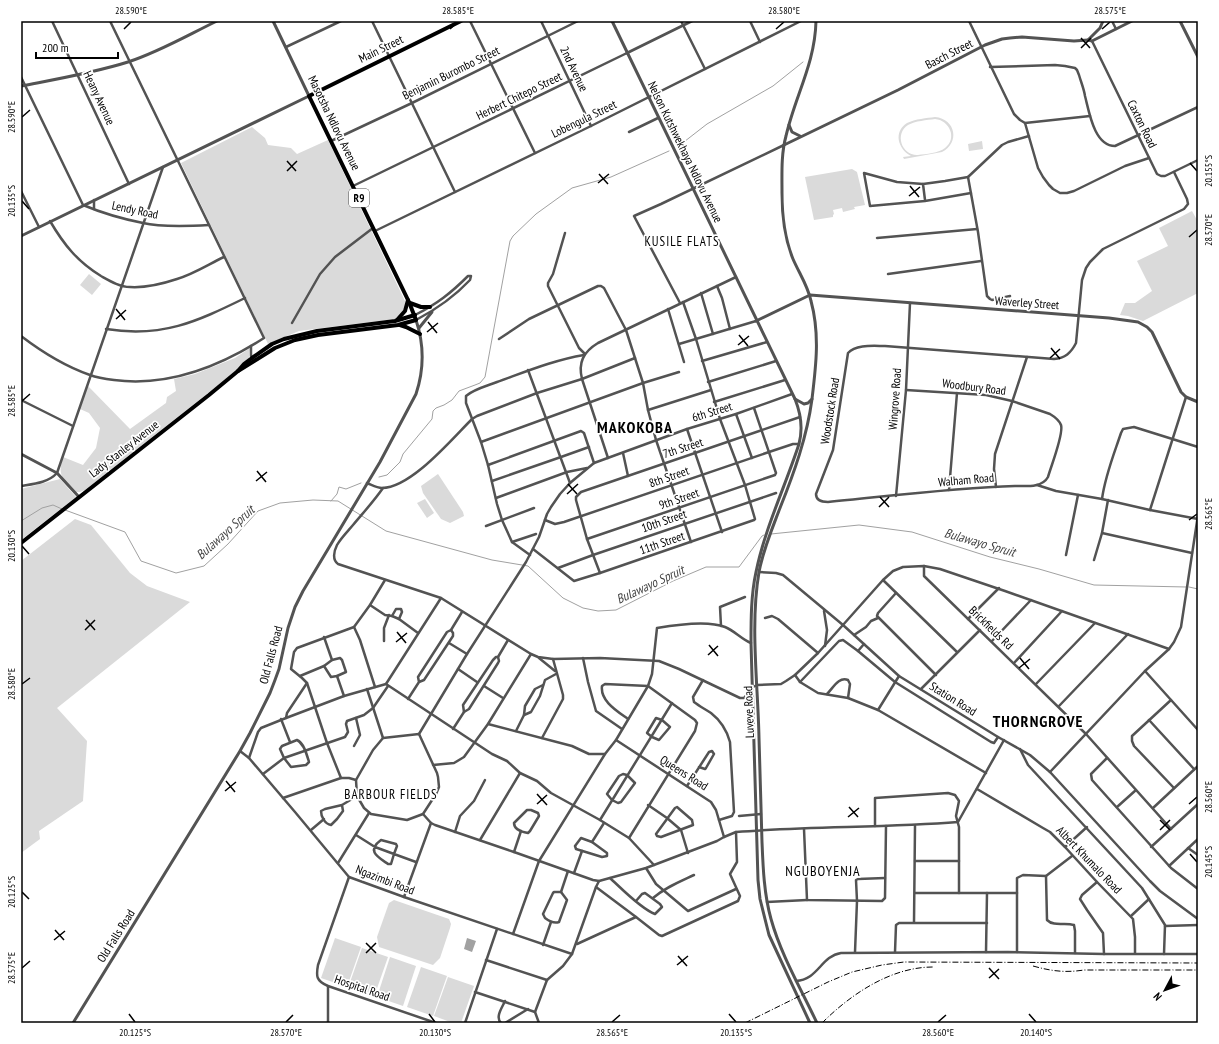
<svg xmlns="http://www.w3.org/2000/svg" width="1219" height="1044" font-family="'PT Sans Narrow',sans-serif">
<style>
.green{fill:#dadada;fill-rule:evenodd}
.water{fill:#a1a1a1}
.lines{fill:none;stroke-linecap:round;stroke-linejoin:round}
.stream{stroke:#a1a1a1;stroke-width:1}
.minor{stroke:#535353;stroke-width:2.5}
.tertiary{stroke:#535353;stroke-width:3}
.trunk{stroke:#000;stroke-width:4}
.rail{stroke:#000;stroke-width:1;stroke-dasharray:6 2 1 2;stroke-linecap:butt}
.ticks{fill:none;stroke:#000;stroke-width:1.5}
.labels{text-anchor:middle;stroke-width:3.5;stroke-linejoin:round;paint-order:stroke}
.shield{fill:#fff;stroke:#4c4c4c;stroke-width:1}
.shield-label{font-size:11px;font-weight:bold;fill:#000}
.street-label{font-size:12px;fill:#000;stroke:#fff}
.neighbourhood-label{font-size:13px;letter-spacing:1px;fill:#000;stroke:#fff}
.water-label{font-size:13px;font-style:italic;fill:#424242;stroke:#fff}
.quarter-label{font-size:14px;letter-spacing:1px;fill:#000;stroke:#fff}
.district-label{font-size:16px;font-weight:bold;letter-spacing:1px;fill:#000;stroke:#fff}
.neatline{fill:none;stroke:#000;stroke-width:1.5}
.ticks-label{font-size:10px;text-anchor:middle;fill:#000}
</style>
<rect width="100%" height="100%" fill="#fff"/>
<g class="green">
<path d="M935,117c21,2 25,26 7,35l-38,7 -1,-2 8,-1c-13,-7 -18,-24 -4,-33 8,-4 20,-5 28,-6zM935,119c14,1 23,19 10,29 -6,5 -19,6 -27,7 -16,1 -24,-21 -10,-30 7,-4 19,-5 27,-6z"/>
<path d="M252,127l13,11 3,7 23,3 6,6 31,-14 77,161c0,8 -3,13 -10,18l-96,12 -31,13 -87,-181z"/>
<polygon points="982,141 983,149 969,151 968,144"/>
<polygon points="852,169 857,172 865,205 854,207 855,209 843,212 842,208 833,210 834,214 833,215 833,217 814,220 805,177"/>
<polygon points="1192,211 1197,220 1198,219 1198,293 1143,321 1128,316 1120,315 1125,303 1135,303 1152,291 1137,261 1168,246 1159,228"/>
<polygon points="89,274 101,284 92,295 80,285"/>
<path d="M250,348l-1,10 -13,13 -151,119 -5,2h-4c-13,-15 -19,-14 -13,-35l20,8 13,-17 4,-20 -11,-15 -9,-4 8,-23 42,43 36,-26 1,-6 9,-6 -2,-12 21,-5 40,-16z"/>
<polygon points="438,474 463,512 464,516 450,523 441,519 423,493 421,486"/>
<polygon points="60,479 76,497 21,540 21,489"/>
<polygon points="425,499 434,513 427,518 417,503"/>
<polygon points="75,519 91,525 130,573 147,586 190,602 57,708 87,741 83,801 39,831 40,839 21,853 21,561"/>
<polygon points="394,900 449,919 451,924 450,928 440,958 433,965 379,947 377,937 389,903"/>
<polygon points="335,938 361,947 347,987 321,978"/>
<polygon points="362,948 388,957 374,997 348,988"/>
<polygon points="390,957 416,966 403,1006 377,997"/>
<polygon points="421,967 447,976 433,1016 407,1007"/>
<polygon points="448,977 474,986 461,1023 453,1023 434,1016"/>
</g>
<polygon class="water" points="467,938 476,941 472,952 464,949"/>
<g class="lines">
<g class="stream">
<polyline points="680,145 707,124 773,86 803,62"/>
<polyline points="379,477 387,475 400,462 403,454 432,419 433,411 436,408 444,405 452,400 459,391 475,385 480,383 485,377 510,241 513,236 536,214 572,188 611,177 669,151"/>
<polyline points="331,501 337,494 339,487 346,489 361,483"/>
<polyline points="65,510 125,532 141,561 176,573 204,566 228,544 258,511 280,503 313,500 338,501 386,531 492,560 528,566 563,598 583,608 598,611 616,610 673,581 706,567 739,567 762,536 764,535"/>
<polyline points="21,521 42,508 53,505 62,509"/>
<polyline points="771,534 859,525 912,532 990,557 1039,569 1094,585 1186,587"/>
<polyline points="1189,587 1198,589"/>
</g>
<g class="minor">
<polyline points="52,21 129,184"/>
<polyline points="372,21 455,192"/>
<polyline points="470,21 535,153"/>
<polyline points="541,21 591,126"/>
<polyline points="681,21 705,69"/>
<polyline points="750,21 760,42"/>
<polyline points="969,21 1014,114 1020,120 1025,123 1038,168 1043,177 1049,185 1053,189 1060,193 1067,193 1074,191 1125,166 1149,158"/>
<polyline points="1112,21 1116,29"/>
<polyline points="1092,41 1157,174 1161,176 1165,176 1198,160"/>
<polyline points="286,47 341,21"/>
<path d="M990,67l65,-2 10,1 10,2 2,2 2,5c2,7 5,14 6,21 4,15 9,50 30,50l83,-39"/>
<path d="M21,77l62,128c19,8 40,14 60,18 17,4 47,3 66,2"/>
<polyline points="1025,123 1090,116"/>
<polyline points="629,132 658,118"/>
<polyline points="331,141 412,103 578,21"/>
<polyline points="968,177 978,232 987,296 990,299 992,300 1010,296"/>
<polyline points="923,184 897,182 864,173 870,206 925,201 971,193"/>
<polyline points="353,186 627,53"/>
<polyline points="21,191 39,227"/>
<polyline points="925,200 923,184 945,181 968,177 1002,145 1008,142 1029,136"/>
<polyline points="94,209 94,200"/>
<path d="M50,221c14,24 28,41 51,55 9,5 19,11 29,11 16,1 32,-3 47,-8 17,-5 32,-15 47,-22"/>
<polyline points="375,231 591,126 801,21"/>
<polyline points="565,233 553,274 548,283 548,286 579,348 585,354"/>
<polyline points="877,238 977,229"/>
<polyline points="888,274 981,261"/>
<polyline points="717,286 722,298 730,329"/>
<polyline points="701,293 713,334"/>
<polyline points="680,303 634,216 661,204 784,145"/>
<polyline points="668,309 684,362"/>
<path d="M415,315c22,-11 36,-22 53,-39h3l-1,4c-16,17 -33,29 -54,40"/>
<polyline points="292,323 320,274 335,257 373,228"/>
<path d="M106,329c56,9 90,-7 139,-31"/>
<path d="M21,336c21,16 43,30 69,39 8,3 16,4 24,5 54,7 105,-13 150,-42l-154,-317"/>
<polyline points="499,339 529,319 598,286 601,286 604,288 626,330 643,383 648,410 656,440 691,542"/>
<polyline points="679,344 756,321"/>
<polyline points="251,346 251,356 252,359"/>
<polyline points="702,361 767,342"/>
<polyline points="528,370 570,483"/>
<polyline points="708,382 776,361"/>
<path d="M906,390l80,5 26,6 38,13c5,3 9,6 11,11 3,9 -10,41 -13,52 -6,11 -22,9 -33,9 -63,2 -125,10 -187,16 -6,0 -12,-1 -12,-8l17,-44 15,-97c8,-9 26,-7 37,-7l169,13c11,-1 17,-6 22,-16l6,-63 4,-12 4,-6 13,-13 81,-40 4,-5 -1,-5 -13,-27"/>
<polyline points="21,400 73,426"/>
<polyline points="714,402 785,380"/>
<polyline points="648,410 711,390"/>
<polyline points="736,414 752,458"/>
<polyline points="687,429 722,532"/>
<polyline points="481,442 643,383 679,372"/>
<polyline points="623,453 628,476"/>
<path d="M608,458l-26,-79c-4,-16 1,-27 16,-36l138,-66"/>
<polyline points="488,465 581,431 584,433 594,463"/>
<polyline points="492,481 561,457 589,447"/>
<path d="M367,483c5,2 10,5 15,5 29,0 70,-49 90,-69l5,-3 60,-23 45,-14 53,-21"/>
<polyline points="1037,485 1056,491 1102,499 1150,510 1198,519"/>
<path d="M21,486c12,-2 27,-3 36,-13l106,-306"/>
<polyline points="996,487 994,469 995,454 1027,357"/>
<path d="M383,488c-9,13 -20,25 -30,37 -5,6 -12,13 -16,20 -3,6 -5,15 1,19l103,34 90,56 7,3 15,2 47,-1 59,3 20,8 61,29h4l9,-11 4,-2 24,-1 5,-3 9,-6 23,-22 65,-73 10,-9 10,-4 21,-1 16,3 65,22 164,58"/>
<polyline points="949,490 957,393"/>
<polyline points="896,496 906,390 910,303"/>
<polyline points="496,498 567,472 587,468"/>
<path d="M1102,499c3,-23 12,-45 19,-66l2,-4 11,-2 64,20"/>
<polyline points="1150,510 1186,397"/>
<polyline points="545,520 555,524 564,522 769,452 793,444 799,444"/>
<polyline points="486,526 534,508"/>
<polyline points="1102,533 1192,553"/>
<polyline points="587,539 775,475 776,473 754,408"/>
<polyline points="512,542 536,534"/>
<polyline points="533,549 574,581 600,573 754,520 755,519 745,485 720,419 696,339 683,302"/>
<path d="M530,555l-18,-13 -10,-22 -5,-16 -9,-39 -7,-23 -15,-39v-7c8,-7 21,-10 31,-14 28,-10 57,-22 87,-27"/>
<polyline points="1066,555 1078,495"/>
<polyline points="1094,560 1102,533 1108,500"/>
<polyline points="924,566 924,576 1086,734 1171,829"/>
<polyline points="558,568 593,555 776,493"/>
<polyline points="759,572 776,573 783,575 843,625 899,676 998,737 1030,755 1050,772 1150,881 1160,891 1198,919"/>
<polyline points="600,573 587,539 576,500 576,497 581,492 800,417"/>
<polyline points="883,580 957,652"/>
<polyline points="896,593 878,613 877,616 936,675"/>
<polyline points="370,605 385,615 392,616 399,619 418,633"/>
<polyline points="824,611 827,630 825,646"/>
<polyline points="392,616 396,609 401,609 402,612 399,619"/>
<polyline points="765,618 772,616 778,619 818,653"/>
<polyline points="968,619 999,588"/>
<polyline points="721,626 720,607 745,597"/>
<polyline points="354,627 360,640 375,687"/>
<polyline points="451,630 462,612"/>
<polyline points="854,635 866,627 871,621 878,618"/>
<polyline points="324,637 332,660"/>
<polyline points="384,641 384,628 389,615"/>
<polyline points="992,641 1031,600"/>
<polyline points="449,643 467,654"/>
<polyline points="858,651 864,644"/>
<polygon points="496,657 498,657 499,661 498,663 469,709 464,712 463,705 493,660"/>
<polyline points="498,657 508,640"/>
<polygon points="340,658 342,660 346,672 337,676 331,677 324,666 332,660"/>
<polyline points="539,658 555,671"/>
<polyline points="583,658 588,682 596,711 622,729"/>
<polyline points="1014,663 1062,611"/>
<polyline points="458,669 477,682"/>
<polyline points="1145,671 1198,730"/>
<polyline points="795,675 800,682 818,693 848,698 878,710 986,773"/>
<polyline points="300,676 324,666"/>
<polyline points="337,676 344,696"/>
<path d="M703,680l-10,17 1,5c5,4 11,7 17,11 9,7 16,18 19,29l4,70 -2,4 -13,4"/>
<polyline points="800,682 839,641 843,640 858,651 895,682 991,742 994,743 998,737"/>
<polyline points="386,684 441,598"/>
<polyline points="1036,684 1095,623"/>
<polyline points="484,686 503,698"/>
<polyline points="367,689 383,738"/>
<polyline points="921,689 980,630"/>
<path d="M827,694c6,-6 12,-18 21,-14l2,4 -2,14"/>
<polyline points="408,699 419,682 418,677 447,632 451,630 453,633 453,636 424,680 419,682"/>
<polyline points="1171,700 1132,736 1132,741 1134,746 1174,788"/>
<polyline points="1059,706 1128,634"/>
<polyline points="878,710 899,676"/>
<polyline points="524,715 531,712 540,696 545,680 556,674"/>
<polyline points="286,718 287,713 307,683"/>
<polygon points="656,718 662,720 670,727 659,740 652,737 647,733"/>
<polyline points="281,719 290,742"/>
<path d="M628,719c-11,-8 -28,-18 -26,-33l3,-2 43,2 47,34 2,3 -2,8 -66,107"/>
<polyline points="1149,720 1194,769"/>
<polyline points="488,724 572,746 589,754 605,754"/>
<polyline points="453,729 464,712"/>
<polyline points="516,731 524,715 525,706 535,689 543,685"/>
<polyline points="419,734 467,654 526,562 539,537 547,514 551,507 560,494 570,483 594,463 687,429 736,414 792,394"/>
<polygon points="419,734 437,773 438,777 439,787 436,794 423,814 407,820 371,814 364,808 357,796 356,780 373,750 383,738"/>
<polyline points="542,738 563,699 563,695 553,659"/>
<path d="M297,740c7,3 10,15 12,22l-3,3 -15,2 -7,-9 -4,-9 2,-3z"/>
<polyline points="616,740 711,802 716,810 724,837"/>
<polyline points="354,746 360,735 356,718"/>
<polyline points="1020,749 1028,765 1142,888 1165,925 1164,954"/>
<polyline points="240,751 249,758 295,812 349,877 404,897 572,954"/>
<polyline points="249,758 258,732 261,728 286,718 344,696 386,684 492,754 507,761 520,773 537,781 551,793 600,820 629,838 654,865"/>
<polyline points="1107,758 1091,774 1092,780 1171,868 1198,889"/>
<polyline points="433,765 454,763 464,757 488,724 531,654"/>
<polyline points="1050,772 1145,671 1169,649 1174,642 1181,627 1198,515"/>
<polyline points="263,774 284,758 345,737 348,732 346,724 347,721 364,715 373,708 388,686"/>
<polygon points="623,774 627,775 635,783 621,802 618,803 612,800 607,794 619,776"/>
<polyline points="341,778 327,743 307,683 302,678 291,669 294,652 297,648 354,627 370,605 385,580"/>
<polyline points="687,786 709,752 712,751 714,754 706,768 705,769 699,767"/>
<polyline points="977,789 1043,828 1050,832 1065,847 1097,882 1133,919 1135,937 1135,953"/>
<polyline points="283,798 341,778 349,778 356,780"/>
<path d="M342,805l-17,4 -4,2c0,6 4,13 10,14l6,-6 6,-8 -1,-6 15,-9"/>
<polyline points="648,805 667,818 681,830 688,853"/>
<polygon points="677,807 692,820 693,825 661,837 657,836 656,834 675,808"/>
<polyline points="1117,807 1136,790"/>
<polyline points="1153,808 1198,766"/>
<path d="M527,810h4l7,3 1,3 -9,15 -2,2c-6,-1 -14,-3 -14,-10z"/>
<path d="M423,814l8,9 4,2 79,27 79,28 6,1 47,-13 71,-27 7,-4 12,-5c74,-6 148,-4 222,-10l46,-82"/>
<polyline points="739,816 761,814"/>
<polyline points="600,820 672,703"/>
<polyline points="875,826 875,798 948,793 955,795 959,801 956,816 959,827 959,893"/>
<polyline points="804,829 807,900 882,901 885,898 886,826"/>
<polyline points="311,830 324,819"/>
<polyline points="455,832 460,816 474,801 485,780"/>
<path d="M356,835l19,12 19,7 3,-8 -1,-2 -15,-4c-15,11 -3,17 7,24h3l3,-10 22,8"/>
<polygon points="581,838 592,842 607,853 607,856 602,857 576,849 575,846"/>
<polyline points="480,840 520,773"/>
<polyline points="592,842 604,823"/>
<polyline points="1065,847 1087,827"/>
<polyline points="1151,847 1198,804"/>
<polyline points="1188,848 1198,855"/>
<polyline points="514,852 521,831"/>
<polyline points="915,861 959,861"/>
<polyline points="338,863 369,813"/>
<polyline points="1169,866 1198,839"/>
<polyline points="646,868 656,884 688,911 736,889"/>
<polyline points="574,873 582,851"/>
<path d="M1046,876l1,44c7,7 18,2 27,5l1,6v22"/>
<path d="M349,877l-31,88c-2,11 -2,16 10,21l108,37"/>
<path d="M610,878c11,10 31,31 45,36l7,-7 -2,-3 -15,-11 -3,1 -6,7"/>
<polyline points="1097,882 1082,895 1080,899 1087,910 1103,933 1104,954"/>
<polyline points="596,887 636,917 659,935 662,936 738,901 740,896 730,874 737,862 736,832"/>
<path d="M554,892h7l6,8 -8,22c-5,2 -10,-1 -14,-4l-2,-4 10,-21z"/>
<polyline points="561,892 568,871"/>
<polyline points="915,893 1017,893"/>
<polyline points="404,897 431,823"/>
<path d="M653,898c13,-11 26,-16 41,-23"/>
<polyline points="767,902 807,900"/>
<polyline points="1131,916 1149,899"/>
<polyline points="914,922 915,826"/>
<polyline points="1165,926 1198,925"/>
<path d="M513,934l26,-73 66,-107 11,-14 32,-54 4,-12 5,-46c17,-3 51,-8 68,-1 10,4 16,12 26,16"/>
<polyline points="577,944 636,917"/>
<polyline points="543,945 551,922"/>
<polyline points="855,952 857,901 856,880 858,879 885,878"/>
<polyline points="895,952 896,925 899,923 987,923"/>
<polyline points="986,952 987,893"/>
<polyline points="1017,952 1017,878 1023,875 1046,876 1072,856"/>
<polyline points="486,960 547,980"/>
<path d="M796,981c22,-1 25,-25 45,-28l167,-1 96,2h94"/>
<polyline points="328,986 328,1023"/>
<polyline points="475,992 535,1012"/>
<polyline points="465,1023 497,929"/>
<path d="M501,1023c-6,-6 1,-15 4,-22"/>
<polyline points="505,1023 528,1009"/>
<polyline points="539,1023 535,1012 547,980 563,966 572,954 596,887 599,881"/>
</g>
<g class="tertiary">
<path d="M612,21l183,378c6,15 8,30 4,45 -14,43 -34,84 -43,128 -5,23 -5,47 -5,71l7,237 2,19 9,36 41,88"/>
<path d="M816,21c-1,43 -21,75 -30,115 -5,18 -4,38 -4,57 0,22 2,44 11,66 6,14 15,27 18,42 9,33 5,65 1,98 -5,38 -18,74 -32,109 -8,21 -17,42 -21,64 -9,53 -1,113 0,166 1,35 2,69 3,104 1,25 2,52 9,77 10,36 30,70 46,104"/>
<polyline points="1180,21 1198,57"/>
<polyline points="1088,40 1100,28 1103,21"/>
<polyline points="627,53 692,21"/>
<path d="M21,86c36,-7 72,-13 107,-24 31,-10 60,-27 89,-41"/>
<polyline points="789,125 792,132 800,136"/>
<polyline points="784,145 898,90 985,45 1002,39 1010,38 1022,37 1074,41 1088,40 1092,41 1132,21"/>
<polyline points="21,236 309,96 273,21"/>
<polyline points="756,321 810,295 1109,318 1138,322 1147,327 1152,332 1181,392 1186,397 1198,402"/>
<polyline points="419,328 432,312"/>
<polyline points="795,399 804,404 808,403 812,399"/>
<polyline points="21,454 57,473 79,497"/>
<path d="M73,1023l167,-272 10,-18 20,-40 5,-13 4,-11 9,-41 7,-21 8,-16 77,-129 36,-68c8,-24 8,-50 0,-74"/>
</g>
<g class="trunk">
<polyline points="410,303 421,307 430,307"/>
<polyline points="397,320 405,311 408,300"/>
<polyline points="400,325 406,327 420,334"/>
<polyline points="238,371 275,348 295,340 318,335 398,325 416,320 409,302 309,96 461,21"/>
<polyline points="21,543 209,395 238,371 244,364 252,358 272,344 284,339 317,331 395,321 415,315"/>
</g>
<g class="rail">
<path d="M1033,966c18,5 32,7 51,4h114"/>
<polyline points="745,1023 828,982 852,972 882,965 904,962 1198,963"/>
<path d="M822,1023c29,-29 69,-56 111,-56"/>
</g>
</g>
<path class="ticks" d="M124,29l7,-7M450,29l8,-7M776,29l8,-7M1102,29l8,-7M1081,38l9,10M1081,48l10,-10M22,117l8,-7M287,161l9,10M1190,163l7,8M287,171l10,-10M599,174l9,10M598,183l11,-9M910,186l9,11M909,196l11,-9M22,201l7,8M1189,237l8,-7M116,309l9,11M116,319l10,-9M428,322l9,11M427,332l11,-9M739,335l9,11M738,345l11,-9M1051,348l9,11M1050,358l10,-9M22,401l8,-7M257,471l9,11M256,481l11,-9M568,484l9,10M567,494l11,-10M880,497l9,10M879,507l10,-10M1189,520l8,-6M22,546l7,8M86,620l9,10M85,630l10,-10M397,632l9,11M396,642l11,-9M709,645l9,11M708,655l10,-9M1020,658l9,11M1019,668l11,-9M22,684l8,-6M226,781l9,11M225,791l11,-9M537,794l10,11M537,804l10,-9M1189,804l8,-7M849,807l9,10M848,817l11,-9M1160,820l10,10M1160,830l10,-10M1190,854l7,8M22,892l7,7M55,930l9,10M54,940l11,-9M366,943l10,10M366,953l10,-10M678,956l9,10M677,965l11,-9M22,968l8,-7M989,968l10,11M989,978l10,-9M129,1014l6,8M429,1014l6,8M729,1014l7,8M1029,1014l7,8M286,1022l7,-7M612,1022l8,-7M938,1022l8,-7"/>
<g class="labels">
<rect class="shield" x="349" y="189" width="20" height="18" rx="3"/>
<g class="shield-label">
<text x="359" y="202">R9</text>
</g>
<g class="street-label">
<text transform="translate(381 49) rotate(-26)" y="4">Main Street</text>
<text transform="translate(949 54) rotate(-27)" y="4">Basch Street</text>
<text transform="translate(574 69) rotate(64)" y="4">2nd Avenue</text>
<text transform="translate(451 73) rotate(-26)" y="4">Benjamin Burombo Street</text>
<text transform="translate(519 96) rotate(-26)" y="4">Herbert Chitepo Street</text>
<text transform="translate(99 98) rotate(65)" y="4">Heany Avenue</text>
<text transform="translate(584 119) rotate(-26)" y="4">Lobengula Street</text>
<text transform="translate(334 123) rotate(64)" y="4">Masotsha Ndlovu Avenue</text>
<text transform="translate(1142 124) rotate(64)" y="4">Caxton Road</text>
<text transform="translate(685 152) rotate(64)" y="4">Nelson Kutshwekhaya Ndlovu Avenue</text>
<text transform="translate(135 210) rotate(12)" y="4">Lendy Road</text>
<text transform="translate(1027 303) rotate(4)" y="4">Waverley Street</text>
<text transform="translate(974 387) rotate(7)" y="4">Woodbury Road</text>
<text transform="translate(895 399) rotate(-86)" y="4">Wingrove Road</text>
<text transform="translate(830 411) rotate(-81)" y="4">Woodstock Road</text>
<text transform="translate(712 412) rotate(-17)" y="4">6th Street</text>
<text transform="translate(683 448) rotate(-18)" y="4">7th Street</text>
<text transform="translate(124 449) rotate(-38)" y="4">Lady Stanley Avenue</text>
<text transform="translate(669 477) rotate(-19)" y="4">8th Street</text>
<text transform="translate(966 480) rotate(-5)" y="4">Walham Road</text>
<text transform="translate(679 499) rotate(-19)" y="4">9th Street</text>
<text transform="translate(664 521) rotate(-19)" y="4">10th Street</text>
<text transform="translate(662 543) rotate(-19)" y="4">11th Street</text>
<text transform="translate(991 628) rotate(44)" y="4">Brickfields Rd</text>
<text transform="translate(271 655) rotate(-75)" y="4">Old Falls Road</text>
<text transform="translate(953 699) rotate(32)" y="4">Station Road</text>
<text transform="translate(749 712) rotate(-92)" y="4">Luveve Road</text>
<text transform="translate(684 773) rotate(32)" y="4">Queens Road</text>
<text transform="translate(1089 860) rotate(46)" y="4">Albert Khumalo Road</text>
<text transform="translate(385 880) rotate(21)" y="4">Ngazimbi Road</text>
<text transform="translate(116 936) rotate(-58)" y="4">Old Falls Road</text>
<text transform="translate(362 988) rotate(19)" y="4">Hospital Road</text>
</g>
<g class="neighbourhood-label">
<text x="682" y="246">KUSILE FLATS</text>
<text x="391" y="799">BARBOUR FIELDS</text>
</g>
<g class="water-label">
<text transform="translate(225 532) rotate(-42)" y="5">Bulawayo Spruit</text>
<text transform="translate(980 542) rotate(16)" y="5">Bulawayo Spruit</text>
<text transform="translate(650 584) rotate(-25)" y="5">Bulawayo Spruit</text>
</g>
<g class="quarter-label">
<text x="823" y="876">NGUBOYENJA</text>
</g>
<g class="district-label">
<text x="635" y="433">MAKOKOBA</text>
<text x="1038" y="727">THORNGROVE</text>
</g>
</g>
<rect width="1219" height="1044" fill="none" stroke="#ffffff" stroke-width="44"/>
<g transform="translate(1165 990) rotate(229)" stroke="#ffffff" stroke-width="3" paint-order="stroke">
<path d="M0-3L7 15L0 10L-7 15Z" fill="#000000"/>
<text y="-6" font-size="11" font-weight="bold" text-anchor="middle" fill="#000000">N</text>
</g>
<path d="M36 52v6h82v-6" fill="none" stroke="#000000" stroke-width="2"/>
<text x="42" y="52" font-size="12" fill="#000000" stroke="#ffffff" stroke-width="3" paint-order="stroke">200 m</text>
<rect x="22" y="22" width="1175" height="1000" class="neatline"/>
<g class="ticks-label">
<text x="131" y="14">28.590°E</text>
<text x="458" y="14">28.585°E</text>
<text x="784" y="14">28.580°E</text>
<text x="1110" y="14">28.575°E</text>
<text transform="translate(11 117) rotate(-90)" y="4">28.590°E</text>
<text transform="translate(1208 171) rotate(-90)" y="4">20.155°S</text>
<text transform="translate(11 201) rotate(-90)" y="4">20.135°S</text>
<text transform="translate(1208 230) rotate(-90)" y="4">28.570°E</text>
<text transform="translate(11 401) rotate(-90)" y="4">28.585°E</text>
<text transform="translate(1208 514) rotate(-90)" y="4">28.565°E</text>
<text transform="translate(11 546) rotate(-90)" y="4">20.130°S</text>
<text transform="translate(11 684) rotate(-90)" y="4">28.580°E</text>
<text transform="translate(1208 797) rotate(-90)" y="4">28.560°E</text>
<text transform="translate(1208 862) rotate(-90)" y="4">20.145°S</text>
<text transform="translate(11 892) rotate(-90)" y="4">20.125°S</text>
<text transform="translate(11 968) rotate(-90)" y="4">28.575°E</text>
<text x="135" y="1036">20.125°S</text>
<text x="286" y="1036">28.570°E</text>
<text x="435" y="1036">20.130°S</text>
<text x="612" y="1036">28.565°E</text>
<text x="736" y="1036">20.135°S</text>
<text x="938" y="1036">28.560°E</text>
<text x="1036" y="1036">20.140°S</text>
</g>
</svg>
